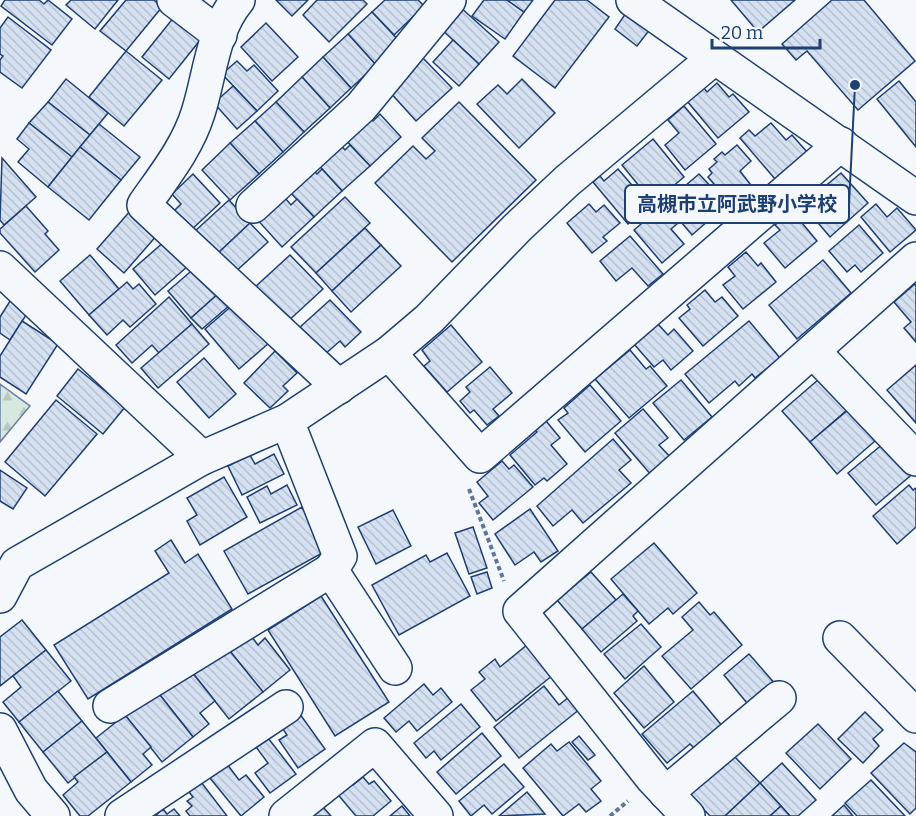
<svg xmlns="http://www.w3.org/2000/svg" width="916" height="816" font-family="Bitter,'Noto Sans JP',serif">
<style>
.forest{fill:url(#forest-firs);stroke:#687fa3;stroke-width:1.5}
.building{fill:url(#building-back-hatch);stroke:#1d3f73;stroke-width:1.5}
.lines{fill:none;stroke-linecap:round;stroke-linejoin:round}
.minor-casing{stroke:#1d3f73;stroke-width:36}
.path{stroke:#5e769c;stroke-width:4;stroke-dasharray:4.5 3;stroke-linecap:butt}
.minor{stroke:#f4f7fb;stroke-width:33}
.leader{fill:none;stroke:#1d3f73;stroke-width:2}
.callout-dot{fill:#1d3f73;stroke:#f4f7fb;stroke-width:2}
.callout{fill:#f4f7fb;stroke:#1d3f73;stroke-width:2}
.callout-label{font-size:20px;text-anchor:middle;font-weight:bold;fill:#1d3f73}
</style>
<defs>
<pattern id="forest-firs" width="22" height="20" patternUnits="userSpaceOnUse" patternTransform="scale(1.5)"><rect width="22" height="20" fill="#d7e8df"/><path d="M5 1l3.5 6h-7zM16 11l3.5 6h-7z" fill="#b8c8c3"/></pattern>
<pattern id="building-back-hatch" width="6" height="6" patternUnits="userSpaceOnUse" patternTransform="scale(1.5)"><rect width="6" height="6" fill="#d5e0f0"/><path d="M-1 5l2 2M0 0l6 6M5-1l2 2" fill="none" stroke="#b6c1d1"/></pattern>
</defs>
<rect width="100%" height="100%" fill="#f4f7fb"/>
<polygon class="forest" points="0,384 30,406 0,442"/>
<g class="building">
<polygon points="5,0 39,0 44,4 48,0 72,19 52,45 1,6"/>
<polygon points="71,0 118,0 95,29 66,5"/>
<polygon points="126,0 154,0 162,7 126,51 100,31"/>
<polygon points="276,0 308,0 292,16"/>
<polygon points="317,0 363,0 367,4 329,42 303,15"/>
<polygon points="385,0 418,0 424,6 394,35 372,12"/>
<polygon points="484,0 507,0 524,12 505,39 472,16"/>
<polygon points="507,0 533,0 524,12"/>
<polygon points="555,0 587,0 609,17 555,88 513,56"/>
<polygon points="731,0 795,0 758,32"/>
<polygon points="832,0 864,0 915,61 858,110 807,51 796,60 782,44"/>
<polygon points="459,6 499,42 479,64 440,28"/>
<polygon points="628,10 651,28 637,46 615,29"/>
<polygon points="372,12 401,43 376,65 348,34"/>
<polygon points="8,17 51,50 22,88 0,72 0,60 3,56 0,54 0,28"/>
<polygon points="174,17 201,39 169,79 142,57"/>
<polygon points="266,23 298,57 272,81 241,47"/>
<polygon points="348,34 376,65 351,88 323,57"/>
<polygon points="453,40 479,64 459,86 433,62"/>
<polygon points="126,51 162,80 124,126 89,97"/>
<polygon points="323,57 351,88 330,108 302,77"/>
<polygon points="423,58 452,88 416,121 388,90"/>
<polygon points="237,61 247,71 254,65 278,91 257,111 222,74"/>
<polygon points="302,77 330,108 304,132 276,102"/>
<polygon points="66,79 108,113 90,135 48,102"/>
<polygon points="522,79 555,113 519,148 477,104 498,85 507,94"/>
<polygon points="899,81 916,102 916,147 877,99"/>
<polygon points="717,83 729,97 733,94 749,112 718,138 687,101 703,87 707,92"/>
<polygon points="233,86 257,111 237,129 214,103"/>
<polygon points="48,102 90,135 72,157 29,123"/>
<polygon points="276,102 304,132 283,152 255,121"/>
<polygon points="459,102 536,180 452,262 375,183 413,146 426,159 435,151 422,138"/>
<polygon points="684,106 716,144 685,170 665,145 679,133 668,120"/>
<polygon points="365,113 373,121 380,114 401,137 370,166 341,135"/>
<polygon points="255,121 283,152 259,174 230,143"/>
<polygon points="29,123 72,157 48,187 18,162 29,149 17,139"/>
<polygon points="771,123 786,140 792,135 807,152 775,179 740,138 749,130 755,136"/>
<polygon points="99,124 140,157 121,180 80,147"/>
<polygon points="653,139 684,177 653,203 622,165"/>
<polygon points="336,140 345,150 350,145 370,166 342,191 314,160"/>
<polygon points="230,143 259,174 230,200 202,170"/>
<polygon points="737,145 751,161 740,171 750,184 729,202 708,177 712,173 709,169 717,162 714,159 722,152 725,155"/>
<polygon points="80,147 121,180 89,220 48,187"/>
<polygon points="2,158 36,197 4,225 0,220"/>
<polygon points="309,166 317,174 322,169 342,191 314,217 285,187"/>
<polygon points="618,169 650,206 628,224 593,182 600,176 604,181"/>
<polygon points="841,173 868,203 830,237 814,218 834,200 823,188"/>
<polygon points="193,174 220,203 188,233 171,214 181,204 172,194"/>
<polygon points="699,174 717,193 707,202 716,214 692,235 665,203"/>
<polygon points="280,192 291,205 297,199 314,217 282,247 254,216"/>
<polygon points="345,197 370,223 316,273 291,247"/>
<polygon points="229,200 250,223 216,255 194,232"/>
<polygon points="589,204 596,212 604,205 620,223 603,237 607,241 592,253 567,223"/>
<polygon points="876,204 887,217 897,208 916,230 890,252 861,217"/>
<polygon points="26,206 48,231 45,234 59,250 35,272 0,233 0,229"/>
<polygon points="662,206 677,224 671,229 684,244 662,263 634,230"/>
<polygon points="131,210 158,234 124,273 97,249"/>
<polygon points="792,211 817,241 785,268 764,243 780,230 775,225"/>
<polygon points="250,223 268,242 233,274 216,255"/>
<polygon points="859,225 883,253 861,272 855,265 847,272 829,251"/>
<polygon points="365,228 381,245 332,291 316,273"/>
<polygon points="630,236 663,274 648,286 632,268 616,281 600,261"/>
<polygon points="165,241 188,266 155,295 133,269"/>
<polygon points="381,245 401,266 351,312 332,291"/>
<polygon points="746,252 758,266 761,263 776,282 743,309 723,285 735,276 728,267"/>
<polygon points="90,255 119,289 89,315 60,281"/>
<polygon points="290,255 323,289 285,324 253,289"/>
<polygon points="823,260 851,293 797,339 769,305"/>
<polygon points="196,267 219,293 191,318 168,291"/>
<polygon points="127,282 133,289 139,284 156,304 130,327 123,320 107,335 89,315"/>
<polygon points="915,284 916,286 916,342 904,328 911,322 894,302"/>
<polygon points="705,290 715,302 722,297 738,316 703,346 679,318 690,309 687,305"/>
<polygon points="219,293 230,305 202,329 191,318"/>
<polygon points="169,297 192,324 159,353 152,345 132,363 116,345"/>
<polygon points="12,298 30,309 10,340 0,333 0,317"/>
<polygon points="330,300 361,332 345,347 340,341 324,355 299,328"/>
<polygon points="235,303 269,343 239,369 205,329"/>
<polygon points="22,321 58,344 26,394 0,377 0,356"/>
<polygon points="749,321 780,358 755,378 752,374 739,386 735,381 709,403 685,374"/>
<polygon points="192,324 209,344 158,388 141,368"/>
<polygon points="658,324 668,335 674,329 693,351 671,370 663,360 654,367 634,344"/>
<polygon points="451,325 482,362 447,392 424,366 430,361 422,350"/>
<polygon points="630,350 646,369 650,366 667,386 629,418 595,379"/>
<polygon points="275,351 297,373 283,386 288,391 270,408 244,383"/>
<polygon points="204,358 236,394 209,418 177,382"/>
<polygon points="916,365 916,423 887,390"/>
<polygon points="490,367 512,393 493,409 499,416 487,425 474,410 470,413 460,401 470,392 466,387"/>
<polygon points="78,369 125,407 103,434 57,396"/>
<polygon points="826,373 854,404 810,442 782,411"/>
<polygon points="681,380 712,417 684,440 653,403"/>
<polygon points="590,385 621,421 585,452 558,420 568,413 564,408"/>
<polygon points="56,400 97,434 45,496 5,462"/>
<polygon points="643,409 668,438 659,445 672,459 652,476 615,433"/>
<polygon points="848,410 875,441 837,474 810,442"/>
<polygon points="542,416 560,438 551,445 567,464 547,481 544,478 535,485 510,455 537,432 531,425"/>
<polygon points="890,438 916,471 876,505 848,473"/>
<polygon points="613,439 631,460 619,470 631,483 583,523 572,510 553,526 537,506"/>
<polygon points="274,454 284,474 242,495 228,466 250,455 255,464"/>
<polygon points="502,461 509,469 514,465 533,487 493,520 479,503 488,496 477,482"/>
<polygon points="0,470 27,488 13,509 0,501"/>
<polygon points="224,477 247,517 200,545 187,521 197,515 187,498"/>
<polygon points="287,485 297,505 260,523 247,497 267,486 271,494"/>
<polygon points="909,485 913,490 916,488 916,527 897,544 873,516"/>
<polygon points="302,507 326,551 248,594 224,551"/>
<polygon points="530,509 558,551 541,562 534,552 515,565 495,534"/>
<polygon points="393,510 411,546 376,564 358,527"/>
<polygon points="473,527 487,568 469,574 455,533"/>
<polygon points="171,540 185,563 198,554 232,609 88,699 54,645 169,573 155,551"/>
<polygon points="654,543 697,593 673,614 668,608 649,624 611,579"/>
<polygon points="447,553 470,596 399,635 372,585 426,555 430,562"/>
<polygon points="487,572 492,588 477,594 471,577"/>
<polygon points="591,572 616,600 582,629 557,600"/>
<polygon points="623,594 638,611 633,616 637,621 601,652 582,629"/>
<polygon points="321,596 389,702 335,736 268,630"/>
<polygon points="699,602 710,615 714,612 742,645 691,689 662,656 693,630 682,617"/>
<polygon points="22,620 46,650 0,686 0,637"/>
<polygon points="641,624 661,647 625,679 604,654"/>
<polygon points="246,629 258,645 265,638 290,670 263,692 225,645"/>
<polygon points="533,640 558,671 496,721 471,690 485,679 479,672 495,659 500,667"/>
<polygon points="225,645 263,692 229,719 192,672"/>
<polygon points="46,650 71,681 19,722 3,702 21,687 13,676"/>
<polygon points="749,654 777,686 751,708 724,675"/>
<polygon points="187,666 215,701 200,713 209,724 193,737 156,690"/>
<polygon points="644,666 674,702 644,728 614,693"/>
<polygon points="424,684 433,695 441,688 452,702 417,731 409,721 396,732 384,718"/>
<polygon points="544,686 559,705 570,696 580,709 519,758 494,727"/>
<polygon points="156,690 193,737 162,762 125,715"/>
<polygon points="58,691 82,721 43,752 19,722"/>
<polygon points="693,691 723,727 696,750 690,744 667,763 642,734"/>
<polygon points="461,704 480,727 441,760 434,751 426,758 414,743"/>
<polygon points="297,710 325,749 298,768 279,740 287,735 279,723"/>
<polygon points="865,712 883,730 873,739 879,746 863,763 838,739"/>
<polygon points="125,715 151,747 143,754 152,765 131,782 96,738"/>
<polygon points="82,721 107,752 68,783 43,752"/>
<polygon points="818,724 851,759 820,789 786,753"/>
<polygon points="482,733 501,756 456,794 437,772"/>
<polygon points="579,736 595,755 588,760 572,742"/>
<polygon points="268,738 296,774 270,793 255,773 268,763 256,747"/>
<polygon points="569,742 601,781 591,789 601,801 586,812 579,804 563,816 523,768 551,744 557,751"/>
<polygon points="904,743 916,752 916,808 910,814 871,773"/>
<polygon points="107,752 131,782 88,816 80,816 63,795 78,782 74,777"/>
<polygon points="733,755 760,783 725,816 710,816 690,795"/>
<polygon points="782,763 816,800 798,816 790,816 760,783"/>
<polygon points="227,764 239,780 246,775 264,797 241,816 210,778"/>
<polygon points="504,764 524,787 492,814 484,805 471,816 459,801"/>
<polygon points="363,777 369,784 374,781 391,801 373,816 356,816 335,791 348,779 353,785"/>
<polygon points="871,780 905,816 857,816 845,803"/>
<polygon points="201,782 227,816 190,816 186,811 192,806 187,801 193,797 189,792"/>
<polygon points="760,783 781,806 770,816 725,816"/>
<polygon points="527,792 545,814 499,816"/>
<polygon points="844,805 853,816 832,816"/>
<polygon points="402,806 410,816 390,816"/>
<polygon points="781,806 790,816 770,816"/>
<polygon points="323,807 331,816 312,816"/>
<polygon points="163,809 167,814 174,809 180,816 155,816"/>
</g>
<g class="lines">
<g class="minor-casing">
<g id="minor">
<polyline points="174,0 220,35"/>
<path d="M238,0c-26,31 -28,76 -40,113 -11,35 -34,63 -54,92l195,182"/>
<polyline points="633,0 916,198"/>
<polyline points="253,206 361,107 449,0"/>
<polyline points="0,268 202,458"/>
<polyline points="813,351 916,459"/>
<polyline points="389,353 480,456 841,144"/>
<polyline points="287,421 340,556 331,570 395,668"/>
<polyline points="0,596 17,564 202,458 287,421 389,353 429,319 517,228 567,181 714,58"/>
<polyline points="840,638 916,716"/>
<polyline points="110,706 331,570"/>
<polyline points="0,730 31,790 53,816"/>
<polyline points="666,793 779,698"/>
<polyline points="122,816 286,707"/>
<polyline points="286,816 375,745 436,816"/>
<polyline points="688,816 653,779 520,611 916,259"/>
</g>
</g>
<g class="path">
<polyline points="469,489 504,581"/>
<polyline points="610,816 628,801"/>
</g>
<use href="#minor" class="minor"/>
</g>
<path class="leader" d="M855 85L849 204"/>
<circle class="callout-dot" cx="855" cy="85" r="6"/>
<rect class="callout" x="625" y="185" width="224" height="38" rx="6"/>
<g class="callout-label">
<text x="737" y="211">高槻市立阿武野小学校</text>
</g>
<path d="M712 39v9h108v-9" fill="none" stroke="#1d3f73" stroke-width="3"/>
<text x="721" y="39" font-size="18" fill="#1d3f73" stroke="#f4f7fb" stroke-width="4.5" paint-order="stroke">20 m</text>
</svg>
